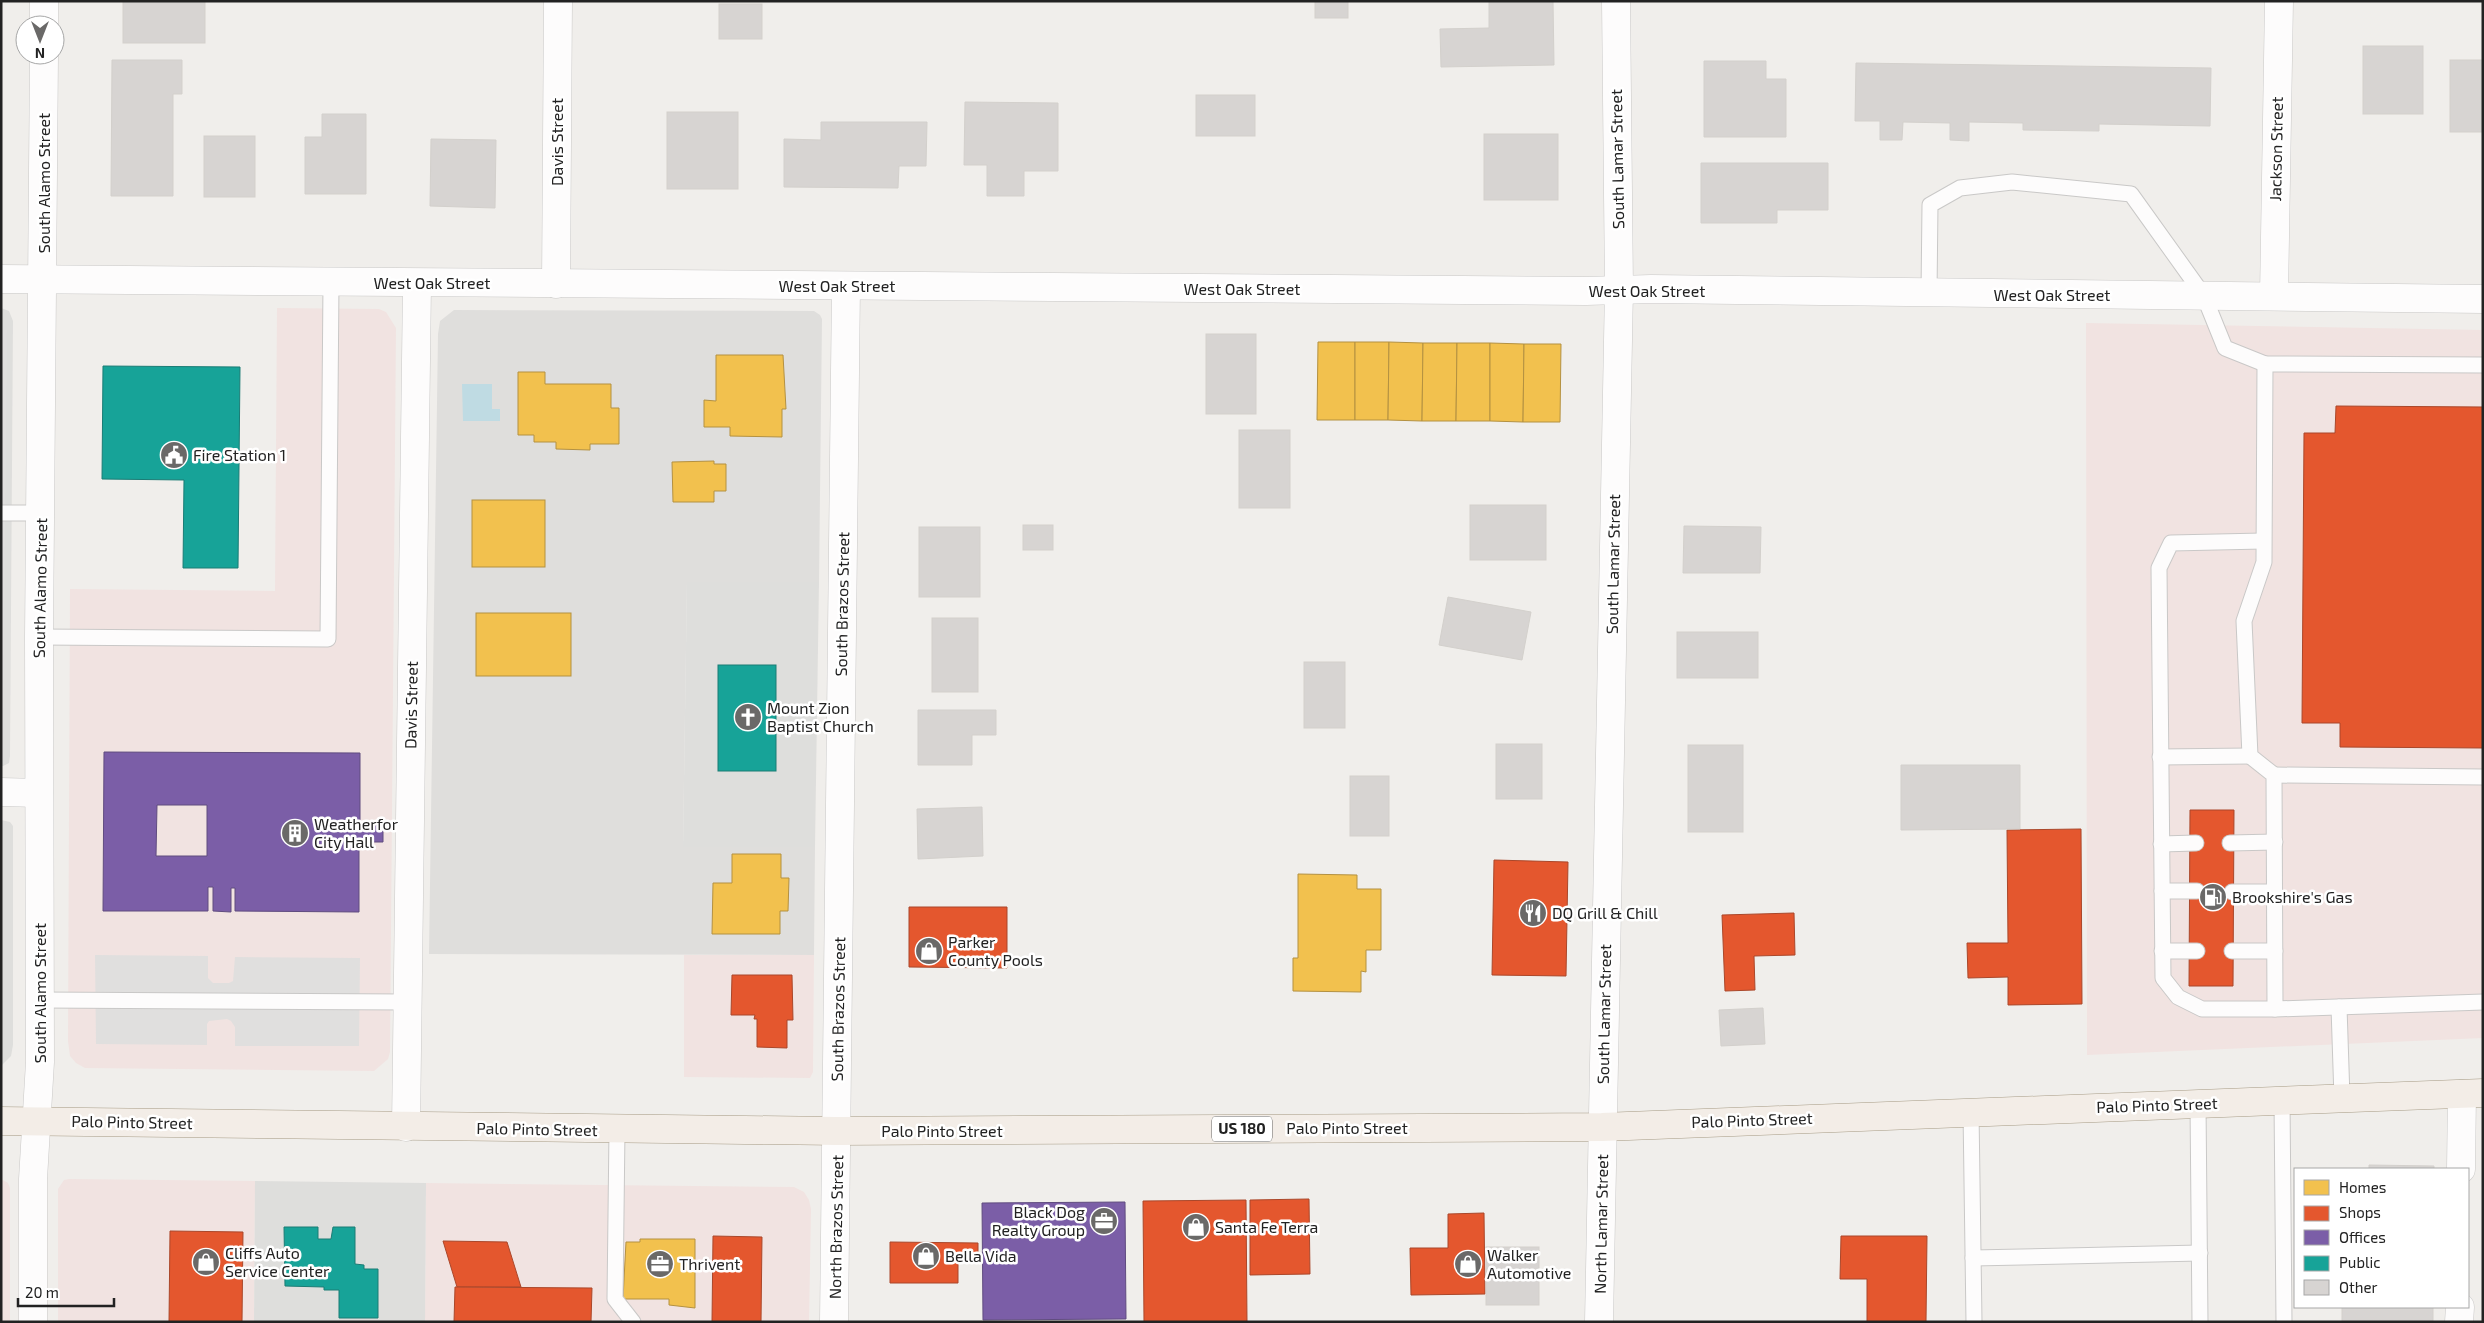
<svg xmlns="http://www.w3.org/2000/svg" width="2484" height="1323" font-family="'Exo 2',sans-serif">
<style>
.residential{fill:#dfdedc}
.commercial{fill:#f1e3e1}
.religious{fill:#dededc}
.parking{fill:#e0dfde}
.water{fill:#bfdbe3}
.homes{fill:#f2c14e;stroke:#b49141}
.shops{fill:#e4572e;stroke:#aa472a}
.offices{fill:#7b5ea7;stroke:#604c7f;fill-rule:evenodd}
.public{fill:#17a398;stroke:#1a7c75}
.building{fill:#d7d4d2;stroke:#d3d0cc}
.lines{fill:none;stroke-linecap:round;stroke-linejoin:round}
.service-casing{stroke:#c9c8c7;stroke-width:17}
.minor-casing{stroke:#c9c8c7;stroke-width:29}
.primary-casing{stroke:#a79c86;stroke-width:29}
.service{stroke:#fdfcfc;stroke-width:15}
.minor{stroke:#fdfcfc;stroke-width:28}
.primary{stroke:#f3ede7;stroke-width:28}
.labels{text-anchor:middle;stroke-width:5;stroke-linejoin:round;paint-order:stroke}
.shield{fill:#fff;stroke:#646464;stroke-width:1}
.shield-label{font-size:15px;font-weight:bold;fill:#222}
.street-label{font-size:16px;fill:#222;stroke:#fff}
.poi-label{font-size:16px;fill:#222;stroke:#fff;text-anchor:start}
</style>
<rect width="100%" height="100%" fill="#f0eeeb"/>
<polygon class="residential" points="454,310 814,311 820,315 822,319 819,582 687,583 683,846 815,847 814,955 429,954 438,334 440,321"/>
<g class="commercial">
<polygon points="277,308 379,309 386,312 396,328 390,1052 388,1059 374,1071 85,1068 76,1063 70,1056 68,1041 70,589 275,591"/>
<polygon points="2086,323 2483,330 2483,1038 2087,1055"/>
<polygon points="684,955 814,955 813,1072 810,1078 684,1077"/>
<polygon points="1,1179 8,1183 10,1188 10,1322 1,1322"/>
<polygon points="69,1179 255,1181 254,1322 58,1322 58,1189 64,1180"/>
<polygon points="426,1183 794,1187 804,1192 809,1200 811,1209 809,1322 425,1322"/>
</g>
<g class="religious">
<polygon points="1,308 9,311 13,321 10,756 9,763 3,766 1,766"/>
<polygon points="687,582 819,582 815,847 683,847"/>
<polygon points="1,820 10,822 13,826 13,1045 11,1056 1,1066"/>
<polygon points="255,1181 426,1183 425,1322 254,1322"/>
</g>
<g class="parking">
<polygon points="1,330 7,330 3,759 1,759"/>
<polygon points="95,955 208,956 208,978 213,983 229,983 233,981 235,957 360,958 359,1046 235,1046 235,1027 231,1021 227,1019 209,1021 207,1024 207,1045 96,1044"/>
</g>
<polygon class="water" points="492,384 492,409 500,409 500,421 463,421 462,384"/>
<g class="homes">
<polygon points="1318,342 1355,342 1355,420 1317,420"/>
<polygon points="1355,342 1389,342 1388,420 1355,420"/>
<polygon points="1389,342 1423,343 1422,421 1388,420"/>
<polygon points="1423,343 1457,343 1456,421 1422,421"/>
<polygon points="1457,343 1490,343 1490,421 1456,421"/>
<polygon points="1490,343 1524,344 1523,422 1490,421"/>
<polygon points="1524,344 1561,344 1560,422 1523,422"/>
<polygon points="716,355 783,355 786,409 782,409 782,437 730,436 730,427 704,427 704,400 716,401"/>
<polygon points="518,372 545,372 545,384 611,384 611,408 619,408 619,444 590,444 590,450 556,449 556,442 534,442 534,435 518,435"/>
<polygon points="714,461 714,464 726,464 726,491 714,491 714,502 673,502 672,462"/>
<rect x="472" y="500" width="73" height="67"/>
<rect x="476" y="613" width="95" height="63"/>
<polygon points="732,854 781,854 781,878 789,878 788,911 780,911 780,934 712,934 713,883 732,883"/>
<polygon points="1298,874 1357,875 1357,889 1381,889 1381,950 1366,950 1366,972 1361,971 1361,992 1293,991 1293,958 1298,958"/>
<polygon points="640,1239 695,1239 695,1308 669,1305 669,1299 623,1299 626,1242 640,1242"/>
</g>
<g class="shops">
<polygon points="2336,406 2483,407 2483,748 2340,747 2340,723 2302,723 2304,433 2335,433"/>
<polygon points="2190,810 2234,810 2233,986 2189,986"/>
<polygon points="2081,829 2082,1004 2008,1005 2008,977 1968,978 1967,943 2008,943 2007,830"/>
<polygon points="1494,860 1568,862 1566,976 1492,975"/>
<polygon points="909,907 1007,907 1007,968 909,967"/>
<polygon points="1794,913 1795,955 1754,956 1755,990 1725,991 1722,915"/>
<polygon points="732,975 792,975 793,1020 787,1020 787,1048 757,1047 757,1019 754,1019 755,1015 731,1015"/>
<polygon points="1309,1199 1310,1274 1250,1275 1250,1200"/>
<polygon points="1246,1200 1247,1322 1144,1322 1143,1201"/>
<polygon points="1484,1213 1485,1294 1411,1295 1410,1248 1448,1248 1448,1214"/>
<polygon points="170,1231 243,1232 242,1322 169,1322"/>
<polygon points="713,1236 762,1237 761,1322 712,1322"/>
<polygon points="1841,1236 1927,1236 1926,1322 1867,1322 1867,1279 1840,1279"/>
<polygon points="443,1241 507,1242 521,1287 457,1287"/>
<polygon points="890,1242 978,1243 978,1259 958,1259 958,1283 890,1283"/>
<polygon points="455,1287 592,1288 591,1322 454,1322"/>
</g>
<g class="offices">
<path d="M104,752l256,1v72h23v17h-24v70l-124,-1v-23h-4v24l-18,-1v-24h-5v24h-105zM157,805h50v51h-51z"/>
<polygon points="1125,1202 1126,1319 983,1320 982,1203"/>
</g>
<g class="public">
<polygon points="103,366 240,367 238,568 183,568 184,480 102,479"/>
<rect x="718" y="665" width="58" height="106"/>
<polygon points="284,1227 318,1227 318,1239 331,1239 333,1227 355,1227 355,1264 364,1265 364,1269 378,1269 378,1318 339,1318 339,1290 324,1290 324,1287 285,1286"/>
</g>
<g class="building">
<rect x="123" y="1" width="82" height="42"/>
<rect x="1315" y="1" width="33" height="17"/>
<polygon points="1489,1 1553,1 1554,65 1441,67 1440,29 1489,28"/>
<rect x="719" y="4" width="43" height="35"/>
<rect x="2363" y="46" width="60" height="68"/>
<polygon points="112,60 182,60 182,94 173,94 173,196 111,196"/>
<rect x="2450" y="60" width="33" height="72"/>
<polygon points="1704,61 1766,61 1766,79 1786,79 1786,137 1704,137"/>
<polygon points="1856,63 2211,68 2210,126 2099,124 2099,131 2023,130 2023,123 1969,122 1969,141 1950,140 1950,123 1903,122 1902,140 1880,140 1880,121 1855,121"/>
<rect x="1196" y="95" width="59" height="41"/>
<polygon points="965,102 1058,103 1058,171 1024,171 1024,196 987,196 987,165 964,165"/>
<rect x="667" y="112" width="71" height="77"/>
<polygon points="322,114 366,114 366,194 305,194 305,137 322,137"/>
<polygon points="821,122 927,122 926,166 899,166 898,188 784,187 784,139 821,140"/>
<rect x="1484" y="134" width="74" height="66"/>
<rect x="204" y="136" width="51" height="61"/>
<polygon points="431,139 496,140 495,208 430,206"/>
<polygon points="1701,163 1828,163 1828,210 1777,210 1777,223 1701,223"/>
<rect x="1206" y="334" width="50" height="80"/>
<rect x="1239" y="430" width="51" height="78"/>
<rect x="1470" y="505" width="76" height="55"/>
<rect x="1023" y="525" width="30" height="25"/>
<polygon points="1684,526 1761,527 1760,573 1683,573"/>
<rect x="919" y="527" width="61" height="70"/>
<polygon points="1448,597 1531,612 1522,660 1439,645"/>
<rect x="932" y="618" width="46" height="74"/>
<rect x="1677" y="632" width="81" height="46"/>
<rect x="1304" y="662" width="41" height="66"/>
<polygon points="918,710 996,710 996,735 972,735 972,765 918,765"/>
<rect x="1496" y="744" width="46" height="55"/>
<rect x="1688" y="745" width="55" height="87"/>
<polygon points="1901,765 2020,765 2020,829 1901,830"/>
<rect x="1350" y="776" width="39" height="60"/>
<polygon points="982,807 983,856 918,859 917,809"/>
<polygon points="1763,1008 1765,1044 1721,1046 1719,1010"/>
<polygon points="2369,1165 2434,1166 2434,1169 2369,1169"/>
<rect x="1486" y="1247" width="53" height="58"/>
<rect x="2342" y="1307" width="91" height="15"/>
</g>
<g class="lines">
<g class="service-casing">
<g id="service">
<polyline points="1929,294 1930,205 1960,188 2012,182 2131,194 2204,296 2225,348 2265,364"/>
<polyline points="2483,365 2265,364 2264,562 2244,621 2250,756 2274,775 2275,1009 2483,1002"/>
<polyline points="1,513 41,513"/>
<polyline points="2263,541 2171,543 2159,568 2163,978 2178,997 2202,1009 2275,1009"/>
<polyline points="39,637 328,639 331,283"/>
<polyline points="2160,757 2250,756"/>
<polyline points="2274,775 2483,777"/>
<polyline points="2230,843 2275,842"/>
<polyline points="2161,844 2196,843"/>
<polyline points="2162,891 2197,891"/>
<polyline points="2232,892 2275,892"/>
<polyline points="2162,951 2197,951"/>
<polyline points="2232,951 2275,951"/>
<polyline points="41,1000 407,1002"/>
<polyline points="2339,1007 2342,1098"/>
<polyline points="2282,1100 2284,1322"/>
<polyline points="2198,1103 2200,1322"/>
<polyline points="1971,1111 1974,1322"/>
<polyline points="617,1130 615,1299 633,1322"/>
<polyline points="1973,1258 2200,1253"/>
</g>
</g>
<g class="minor-casing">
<g id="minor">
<polyline points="44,25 44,1"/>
<polyline points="1,279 1586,291 1651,289 2483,299"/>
<polyline points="556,284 558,1"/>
<polyline points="2274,296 2279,1"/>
<polyline points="1,792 39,793"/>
<polyline points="406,1127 417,284"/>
<polyline points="2461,1169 2462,1094"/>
<polyline points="33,1322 33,1179 40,1062 39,637 44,55"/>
<polyline points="834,1322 846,286"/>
<polyline points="1599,1322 1619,289 1616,1"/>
<polyline points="2459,1322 2460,1307"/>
</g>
</g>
<g class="primary-casing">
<polyline id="primary" points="1,1121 837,1131 1602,1127 2483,1093"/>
</g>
<use href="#service" class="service"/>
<use href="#minor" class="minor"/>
<use href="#primary" class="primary"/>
</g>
<defs>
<g id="civic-disc" transform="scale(1.4375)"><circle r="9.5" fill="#6a6968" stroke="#fff"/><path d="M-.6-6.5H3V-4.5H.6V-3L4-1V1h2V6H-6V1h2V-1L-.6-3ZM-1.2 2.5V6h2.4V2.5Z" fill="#fff"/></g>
<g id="church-disc" transform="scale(1.4375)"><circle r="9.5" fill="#6a6968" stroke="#fff"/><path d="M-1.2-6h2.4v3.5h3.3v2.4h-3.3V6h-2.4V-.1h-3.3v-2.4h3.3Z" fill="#fff"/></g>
<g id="building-disc" transform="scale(1.4375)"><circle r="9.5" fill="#6a6968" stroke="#fff"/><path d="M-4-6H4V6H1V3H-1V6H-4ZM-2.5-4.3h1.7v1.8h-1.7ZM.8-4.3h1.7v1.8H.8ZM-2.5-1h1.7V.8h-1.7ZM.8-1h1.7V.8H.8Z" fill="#fff"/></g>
<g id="fuel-disc" transform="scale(1.4375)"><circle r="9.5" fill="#6a6968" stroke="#fff"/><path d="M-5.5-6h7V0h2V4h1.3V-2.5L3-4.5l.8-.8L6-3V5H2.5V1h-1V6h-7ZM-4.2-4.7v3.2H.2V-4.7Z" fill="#fff"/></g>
<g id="restaurant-disc" transform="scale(1.4375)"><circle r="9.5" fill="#6a6968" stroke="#fff"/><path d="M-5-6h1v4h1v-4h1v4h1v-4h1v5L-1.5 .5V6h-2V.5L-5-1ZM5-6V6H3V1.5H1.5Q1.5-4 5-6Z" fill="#fff"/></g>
<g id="shop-disc" transform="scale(1.4375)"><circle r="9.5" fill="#6a6968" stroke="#fff"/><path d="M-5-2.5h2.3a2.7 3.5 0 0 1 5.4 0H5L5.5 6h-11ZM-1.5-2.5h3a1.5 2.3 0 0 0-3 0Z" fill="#fff"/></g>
<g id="office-disc" transform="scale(1.4375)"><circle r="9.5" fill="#6a6968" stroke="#fff"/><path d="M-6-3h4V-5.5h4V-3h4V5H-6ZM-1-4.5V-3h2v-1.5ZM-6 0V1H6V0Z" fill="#fff"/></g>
</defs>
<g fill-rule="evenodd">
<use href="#civic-disc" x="174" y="455"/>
<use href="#church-disc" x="748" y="717"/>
<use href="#building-disc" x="295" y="833"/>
<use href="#fuel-disc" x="2213" y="897"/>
<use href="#restaurant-disc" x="1533" y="913"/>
<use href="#shop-disc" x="929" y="951"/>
<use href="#office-disc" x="1104" y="1221"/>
<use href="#shop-disc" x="1196" y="1227"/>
<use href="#shop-disc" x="926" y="1256"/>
<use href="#shop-disc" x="206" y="1262"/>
<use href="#office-disc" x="660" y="1264"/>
<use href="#shop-disc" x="1468" y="1264"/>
</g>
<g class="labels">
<rect class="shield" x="1212" y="1116.5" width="60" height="25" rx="4"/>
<g class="shield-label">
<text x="1242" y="1134">US 180</text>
</g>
<g class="street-label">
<text transform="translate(557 142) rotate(-90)" y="6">Davis Street</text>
<text transform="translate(2276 149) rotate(-89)" y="6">Jackson Street</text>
<text transform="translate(1617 159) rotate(-91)" y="6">South Lamar Street</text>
<text transform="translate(44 183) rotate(-90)" y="6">South Alamo Street</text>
<text x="432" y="289">West Oak Street</text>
<text x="837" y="292">West Oak Street</text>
<text x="1242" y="295">West Oak Street</text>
<text x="1647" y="297">West Oak Street</text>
<text x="2052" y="301">West Oak Street</text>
<text transform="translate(1613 564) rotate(-89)" y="6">South Lamar Street</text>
<text transform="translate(40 588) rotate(-89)" y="6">South Alamo Street</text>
<text transform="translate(842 604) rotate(-89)" y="6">South Brazos Street</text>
<text transform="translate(411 705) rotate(-89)" y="6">Davis Street</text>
<text transform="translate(40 993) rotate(-90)" y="6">South Alamo Street</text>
<text transform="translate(838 1009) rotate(-89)" y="6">South Brazos Street</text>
<text transform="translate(1604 1014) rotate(-89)" y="6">South Lamar Street</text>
<text transform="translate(2157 1105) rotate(-2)" y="6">Palo Pinto Street</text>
<text transform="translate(1752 1120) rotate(-2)" y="6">Palo Pinto Street</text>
<text transform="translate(132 1122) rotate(1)" y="6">Palo Pinto Street</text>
<text x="1347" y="1134">Palo Pinto Street</text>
<text transform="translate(537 1129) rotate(1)" y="6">Palo Pinto Street</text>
<text x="942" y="1137">Palo Pinto Street</text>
<text transform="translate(1601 1224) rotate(-89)" y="6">North Lamar Street</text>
<text transform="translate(836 1227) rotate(-89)" y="6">North Brazos Street</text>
</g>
<g class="poi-label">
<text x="193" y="461">Fire Station 1</text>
<text x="767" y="714">Mount Zion<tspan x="767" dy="18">Baptist Church</tspan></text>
<text x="314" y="830">Weatherfor<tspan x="314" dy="18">City Hall</tspan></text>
<text x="2232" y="903">Brookshire's Gas</text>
<text x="1552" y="919">DQ Grill &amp; Chill</text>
<text x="948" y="948">Parker<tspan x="948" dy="18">County Pools</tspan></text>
<text x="1085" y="1218" text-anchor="end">Black Dog<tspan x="1085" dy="18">Realty Group</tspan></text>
<text x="1215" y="1233">Santa Fe Terra</text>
<text x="225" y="1259">Cliffs Auto<tspan x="225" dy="18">Service Center</tspan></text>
<text x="1487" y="1261">Walker<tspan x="1487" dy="18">Automotive</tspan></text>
<text x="945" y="1262">Bella Vida</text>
<text x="679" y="1270">Thrivent</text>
</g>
</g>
<rect width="2484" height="1323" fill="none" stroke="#222222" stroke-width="5"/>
<rect x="2294" y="1168" width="175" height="140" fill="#ffffff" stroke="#a7a7a7"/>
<rect x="2304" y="1180" width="25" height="15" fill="#f2c14e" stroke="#a7a7a7"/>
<text x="2339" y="1193" font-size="15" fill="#222222">Homes</text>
<rect x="2304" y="1206" width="25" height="15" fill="#e4572e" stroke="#a7a7a7"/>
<text x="2339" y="1218" font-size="15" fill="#222222">Shops</text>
<rect x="2304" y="1230" width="25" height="15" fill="#7b5ea7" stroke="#a7a7a7"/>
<text x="2339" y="1243" font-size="15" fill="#222222">Offices</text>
<rect x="2304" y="1256" width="25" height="15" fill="#17a398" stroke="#a7a7a7"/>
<text x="2339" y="1268" font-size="15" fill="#222222">Public</text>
<rect x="2304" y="1280" width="25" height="15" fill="#d7d4d2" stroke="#a7a7a7"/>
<text x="2339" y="1293" font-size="15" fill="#222222">Other</text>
<g transform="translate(40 40) rotate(180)"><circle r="24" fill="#ffffff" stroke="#a7a7a7"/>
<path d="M0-4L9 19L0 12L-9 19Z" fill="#6a6968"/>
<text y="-8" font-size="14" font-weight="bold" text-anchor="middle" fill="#222222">N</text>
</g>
<path d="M18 1298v8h96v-8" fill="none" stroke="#222222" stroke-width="2.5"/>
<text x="25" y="1298" font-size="15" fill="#222222" stroke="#ffffff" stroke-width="4" paint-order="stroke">20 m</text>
</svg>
